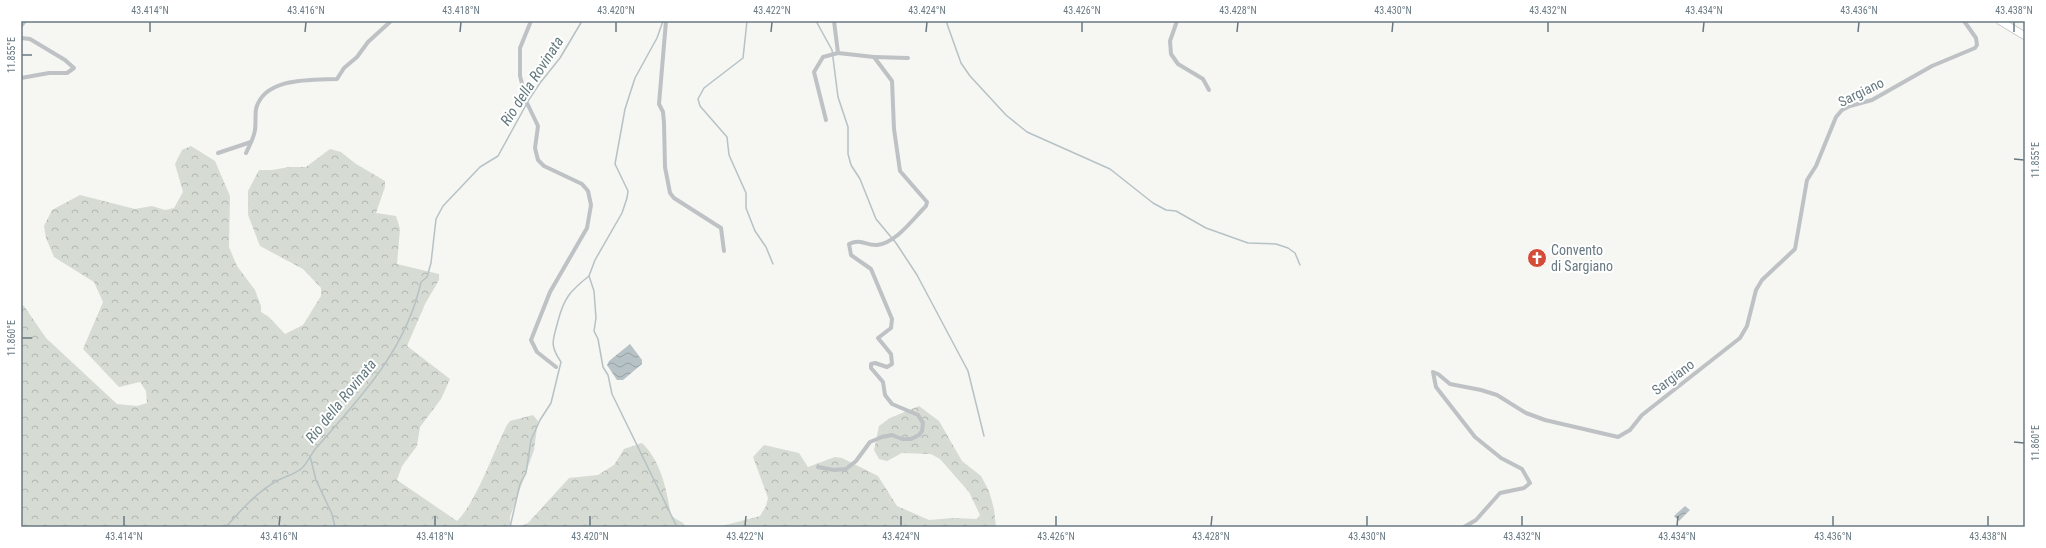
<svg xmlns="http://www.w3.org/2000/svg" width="2046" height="548" font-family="'Roboto Condensed',sans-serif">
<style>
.forest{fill:url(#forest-crowns)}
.water{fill:url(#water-waves)}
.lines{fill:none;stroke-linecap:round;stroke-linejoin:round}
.stream{stroke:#b6c2c5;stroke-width:1.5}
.primary-casing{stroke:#afb5b8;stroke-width:8}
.minor{stroke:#bec2c5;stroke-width:4}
.primary{stroke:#fff;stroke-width:7}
.ticks{fill:none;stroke:#687982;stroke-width:1.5}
.labels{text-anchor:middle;stroke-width:4;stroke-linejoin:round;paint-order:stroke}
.street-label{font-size:14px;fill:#687982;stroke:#fff}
.poi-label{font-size:14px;fill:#687982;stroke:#fff;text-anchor:start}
.water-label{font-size:15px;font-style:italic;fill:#63797e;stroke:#fff}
.neatline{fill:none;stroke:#687982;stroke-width:1.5}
.ticks-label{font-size:10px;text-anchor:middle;fill:#687982}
</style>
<defs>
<pattern id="forest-crowns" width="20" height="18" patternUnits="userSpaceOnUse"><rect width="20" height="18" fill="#d6dbd3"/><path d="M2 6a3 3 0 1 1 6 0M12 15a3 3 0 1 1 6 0" fill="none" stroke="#b1b6b1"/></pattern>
<pattern id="water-waves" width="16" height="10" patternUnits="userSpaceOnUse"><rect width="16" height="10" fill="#b6c2c5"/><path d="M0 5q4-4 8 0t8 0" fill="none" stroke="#98a2a5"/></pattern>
</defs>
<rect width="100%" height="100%" fill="#f6f6f3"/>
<g class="forest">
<path d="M191,146l24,15 15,35 -1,51 8,19 18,24 6,16v6l8,5 16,17 18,-9 18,-29v-8l-18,-19 -43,-23 -12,-31v-24l11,-21h13l17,-3h17l24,-18 11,3 15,12 29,17v6l-9,26 20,3 4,13 -3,35 42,10v6l-14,24 -18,42 43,33 -9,20 -21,28 -3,19 -15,20 -5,14 60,41c19,-18 37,-71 50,-96l3,-4 23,-6 5,6 -4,29 -24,67v7l6,3h-495v-222l3,1 22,32 71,66 20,2 10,-3 -1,-12 -6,-9 -21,5 -36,-38 20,-47 -9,-20 -40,-25 -8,-19 -2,-12 8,-16 28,-15 55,14 17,-3 13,4 9,-2 9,-16 -8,-28 7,-14z"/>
<polygon points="919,406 939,421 962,461 981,476 989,491 994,509 996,527 718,527 760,516 766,506 768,498 753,457 764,445 799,453 808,467 835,457 842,458 878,476 897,506 929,520 953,518 977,519 980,515 969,492 940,459 931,454 902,453 887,461 879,459 874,450 879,426 890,418"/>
<path d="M642,443c19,18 25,48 29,73l12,7 3,4h-168l10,-4 41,-45 29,-3 16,-10 10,-16z"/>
</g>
<g class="water">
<polygon points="630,344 642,360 642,364 623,380 617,380 607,365 609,361"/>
<polygon points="1685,506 1690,510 1679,521 1674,516"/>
</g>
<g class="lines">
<g class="stream">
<polyline points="747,21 743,58 704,88 698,99 700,106 727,137 729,155 746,193 746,208 755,231 766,247 773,264"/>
<polyline points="816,21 832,50 838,97 848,127 848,154 851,165 860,179 876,219 896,243 917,275 968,371 984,436"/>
<polyline points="946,21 961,63 970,76 1006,115 1027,132 1110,169 1153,203 1166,210 1176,211 1206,228 1248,243 1276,244 1288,248 1295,253 1300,265"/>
<polyline points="528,101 540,83 560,58 582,21"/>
<polyline points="589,276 595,260 622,213 627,198 628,191 615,164 625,109 635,78 657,38 663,21"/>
<polyline points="589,276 594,291 596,318 594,331 598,339 603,367 608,375 612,394 677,527"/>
<polyline points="310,456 316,480 332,514 335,527"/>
<path d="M226,527c15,-17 30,-34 49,-45 8,-5 21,-8 27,-14 6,-6 9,-14 14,-20 45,-51 90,-98 105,-166l6,-5 4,-14 5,-44 7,-13 37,-39 18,-11 28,-51"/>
<path d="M510,527l10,-43 6,-11 5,-33 9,-20 11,-17 9,-37 1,-4c-12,-18 -8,-21 -3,-41 6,-23 12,-30 31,-45"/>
</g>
<g class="primary-casing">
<polyline id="primary" points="2000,21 2025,36"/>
</g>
<g class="minor">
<polyline points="531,21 520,48 520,76 527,103 538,126 535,148 538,160 544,166 582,184 588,191 591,205 587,228 550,292 531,340 537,352 556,367"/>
<polyline points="666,21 659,104 663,112 664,123 665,167 670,193 674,198 721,228 724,251"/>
<polyline points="1177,21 1170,41 1171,54 1178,64 1203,79 1209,90"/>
<polyline points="21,26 25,21"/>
<polyline points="21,38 30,39 65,60 74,68 67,73 49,73 21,78"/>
<polyline points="874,57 908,58"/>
<polyline points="826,120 814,72 823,57 838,53 834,21"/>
<polyline points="218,153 251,142"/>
<path d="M246,153c3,-7 8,-15 9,-23 1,-7 0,-14 1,-21 8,-32 55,-29 81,-30l7,-11 13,-11 11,-15 23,-21"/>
<path d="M818,467l16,3 12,-1 10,-8 14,-19 12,-5 10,-2 10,4h9l8,-4 3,-4 1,-8 -5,-8 -26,-11 -7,-9 -2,-13 -12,-14v-4l4,-1 12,4 5,-3 -1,-10 -13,-16 13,-10 1,-9 -21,-50 -20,-14 -2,-11c13,-6 17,2 28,1 19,-2 36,-26 49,-39l1,-4 -27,-31 -6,-42 -2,-48 -18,-24 -36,-4"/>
<polyline points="1464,527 1476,520 1500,493 1524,488 1530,483 1522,469 1501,458 1475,437 1436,387 1433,372 1438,374 1450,384 1481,390 1497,395 1526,413 1545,420 1618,437 1630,430 1642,415 1740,338 1747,326 1756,290 1762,280 1795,249 1807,180 1816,166 1836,117 1842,110 1850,106 1872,100 1932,66 1975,48 1977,45 1976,38 1964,21"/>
</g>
<use href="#primary" class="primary"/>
</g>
<path class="ticks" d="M150,32v-10M305,32l1,-10M460,32l1,-10M616,32v-10M771,32l1,-10M926,32l1,-10M1082,32v-10M1237,32l1,-10M1392,32l1,-10M1548,32v-10M1703,32l1,-10M1858,32l1,-10M2014,32v-10M22,55h10M2014,159l10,1M22,338h10M2014,442l10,1M124,526v-10M279,526l1,-10M435,526v-10M590,526v-10M745,526l1,-10M901,526v-10M1056,526v-10M1211,526l1,-10M1367,526v-10M1522,526v-10M1677,526l1,-10M1833,526v-10M1988,526v-10"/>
<defs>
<g id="church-disc" transform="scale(1)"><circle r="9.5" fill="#d34c37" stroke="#fff"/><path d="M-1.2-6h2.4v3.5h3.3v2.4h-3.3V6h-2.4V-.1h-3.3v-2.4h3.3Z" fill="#fff"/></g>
</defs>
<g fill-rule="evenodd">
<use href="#church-disc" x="1537" y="258"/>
</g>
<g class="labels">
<g class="street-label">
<text transform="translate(1861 92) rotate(-26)" y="5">Sargiano</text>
<text transform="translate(1673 377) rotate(-37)" y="5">Sargiano</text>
</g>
<g class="poi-label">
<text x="1551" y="255">Convento<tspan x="1551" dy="16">di Sargiano</tspan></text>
</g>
<g class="water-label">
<text transform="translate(532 81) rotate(-57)" y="5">Rio della Rovinata</text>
<text transform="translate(341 401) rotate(-51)" y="5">Rio della Rovinata</text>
</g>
</g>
<rect width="2046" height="548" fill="none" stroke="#ffffff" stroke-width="44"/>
<rect x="22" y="22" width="2002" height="504" class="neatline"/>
<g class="ticks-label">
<text x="150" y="14">43.414°N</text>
<text x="306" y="14">43.416°N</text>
<text x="461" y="14">43.418°N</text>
<text x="616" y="14">43.420°N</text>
<text x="772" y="14">43.422°N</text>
<text x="927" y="14">43.424°N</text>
<text x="1082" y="14">43.426°N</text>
<text x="1238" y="14">43.428°N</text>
<text x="1393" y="14">43.430°N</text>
<text x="1548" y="14">43.432°N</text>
<text x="1704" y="14">43.434°N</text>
<text x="1859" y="14">43.436°N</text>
<text x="2014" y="14">43.438°N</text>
<text transform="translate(11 55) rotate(-90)" y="4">11.855°E</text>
<text transform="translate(2035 160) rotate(-90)" y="4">11.855°E</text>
<text transform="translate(11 338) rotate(-90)" y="4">11.860°E</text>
<text transform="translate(2035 443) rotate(-90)" y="4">11.860°E</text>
<text x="124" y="540">43.414°N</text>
<text x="279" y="540">43.416°N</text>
<text x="435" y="540">43.418°N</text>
<text x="590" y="540">43.420°N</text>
<text x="745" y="540">43.422°N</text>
<text x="901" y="540">43.424°N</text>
<text x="1056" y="540">43.426°N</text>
<text x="1211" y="540">43.428°N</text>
<text x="1367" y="540">43.430°N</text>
<text x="1522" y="540">43.432°N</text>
<text x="1677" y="540">43.434°N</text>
<text x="1833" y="540">43.436°N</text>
<text x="1988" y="540">43.438°N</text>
</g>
</svg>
